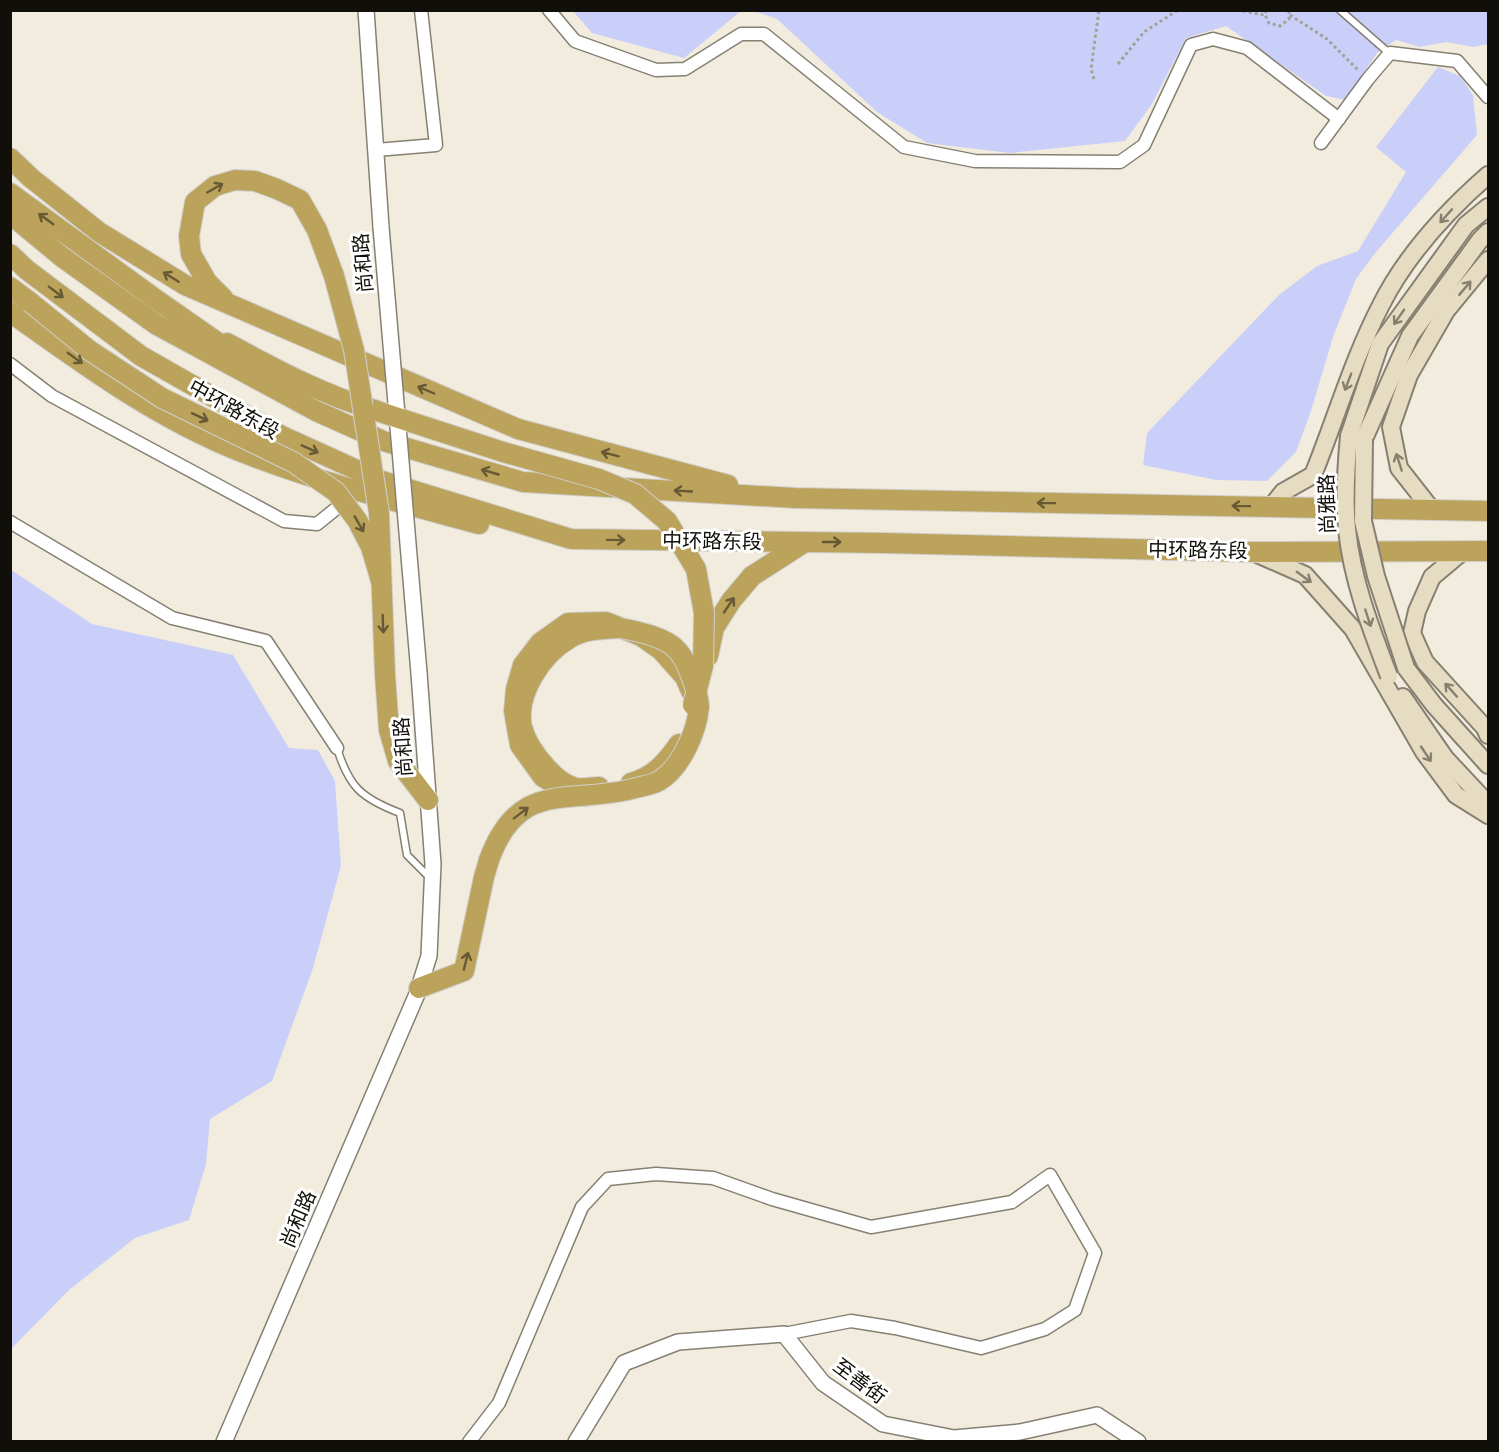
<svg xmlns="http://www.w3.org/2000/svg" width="1499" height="1452" font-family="'Source Sans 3','Noto Sans SC',sans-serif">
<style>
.green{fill:#cacff9}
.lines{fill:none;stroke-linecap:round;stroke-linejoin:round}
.service-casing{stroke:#868073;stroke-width:9}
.minor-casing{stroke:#868073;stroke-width:15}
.tertiary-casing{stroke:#868073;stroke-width:18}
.secondary-casing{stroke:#868073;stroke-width:20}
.trunk-casing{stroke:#cfcfce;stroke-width:22}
.path{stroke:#a6a196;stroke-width:3;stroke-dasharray:3 3;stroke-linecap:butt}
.service{stroke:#fff;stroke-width:6}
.minor{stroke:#fff;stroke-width:12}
.tertiary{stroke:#fff;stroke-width:15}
.secondary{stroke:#e6dcc2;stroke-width:16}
.trunk{stroke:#bca35c;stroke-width:20}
.tertiary-bridge-casing{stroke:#868073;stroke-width:18;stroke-linecap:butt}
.secondary-bridge-casing{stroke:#868073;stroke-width:20;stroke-linecap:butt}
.trunk-bridge-casing{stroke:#cfcfce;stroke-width:22;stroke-linecap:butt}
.tertiary-bridge{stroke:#fff;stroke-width:15}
.secondary-bridge{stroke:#e6dcc2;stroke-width:16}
.trunk-bridge{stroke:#bca35c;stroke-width:20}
.oneway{stroke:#665933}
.oneway2{stroke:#86806f}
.labels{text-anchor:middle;stroke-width:6;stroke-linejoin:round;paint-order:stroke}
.street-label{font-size:20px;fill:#110f0a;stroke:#fff}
</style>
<rect width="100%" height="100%" fill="#f2ecde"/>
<g class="green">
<polygon points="1488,10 1488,44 1473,47 1446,42 1420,47 1396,40 1377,53 1346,100 1326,96 1226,26 1186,38 1152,104 1125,141 1010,153 927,143 877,112 777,19 754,11"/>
<polygon points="573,11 741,11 684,58 592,33"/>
<polygon points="1438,67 1460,76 1473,95 1477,135 1376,252 1356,279 1333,337 1311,411 1296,452 1267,481 1216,480 1143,465 1147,433 1279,295 1317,266 1358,251 1406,172 1376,147"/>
<polygon points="10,569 92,624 233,655 289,748 318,750 335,781 341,866 313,968 272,1081 210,1119 206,1164 189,1220 135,1238 69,1290 11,1349"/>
</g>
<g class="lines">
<g class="service-casing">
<g id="service">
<polyline points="1340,10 1389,53"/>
<path d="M337,748c12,39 24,50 63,65l7,42 23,23"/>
</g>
</g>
<g class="minor-casing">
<g id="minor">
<polyline points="549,10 575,41 656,70 685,69 741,34 764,34 904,147 975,161 1120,162 1144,145 1191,45 1213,39 1247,48 1339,119"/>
<polyline points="1321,143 1368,79 1390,53 1457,61 1488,97"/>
<polyline points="376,150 436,145 421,10"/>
<polyline points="10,364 52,396 284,521 317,524 348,499"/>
<polyline points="10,522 172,618 266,641 337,748"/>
<polyline points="469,1442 499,1403 582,1207 608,1179 656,1174 713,1178 772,1199 871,1227 1012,1202 1050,1175 1095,1253 1075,1310 1045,1329 981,1348 895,1328 851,1321 784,1334"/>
</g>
</g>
<g class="tertiary-casing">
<g id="tertiary">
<polyline points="366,10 381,227"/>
<polyline points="224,1442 417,994 429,956 433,864 419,673"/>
<polyline points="576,1442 624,1363 678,1342 784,1334 823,1383 883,1424 954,1438 1020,1432 1097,1415 1138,1442"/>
</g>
</g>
<g class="secondary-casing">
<g id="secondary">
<polyline points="1349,436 1380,344 1466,225 1488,207"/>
<polyline points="1364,439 1410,336 1480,240 1488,232"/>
<path d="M1271,507l12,-15 30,-17c23,-57 40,-116 68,-170 25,-50 66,-94 107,-130"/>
<polyline points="1432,510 1399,468 1391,427 1409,375 1446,311 1488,260"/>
<polyline points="1463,551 1432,577 1417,611 1412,633 1425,662 1485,728 1488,735"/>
<polyline points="1255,553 1305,575 1353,629 1424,752 1456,795 1488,815"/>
<polyline points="1406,668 1434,705 1488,765"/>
<polyline points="1403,697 1445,758 1488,804"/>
</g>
</g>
<g class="trunk-casing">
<g id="trunk">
<polyline points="10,158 31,178 99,232 185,285 518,429 728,485"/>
<polyline points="10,193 154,298 237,356"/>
<polyline points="10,214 62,257 157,325 316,411 383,441 523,482 795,498 1488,511"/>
<polyline points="10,254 27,270 141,356 280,435 379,480 571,539 884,543 1252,552 1488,551"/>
<polyline points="10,287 30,302"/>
<polyline points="223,298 207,282 191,254 189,236 195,202 215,186 235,180 255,181 277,189 300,200 317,230 334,276"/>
<path d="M10,312c73,52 146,106 229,139 78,31 159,51 240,73"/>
<path d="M227,343c48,26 98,53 151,68"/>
<polyline points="708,656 714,628 731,601 752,576 805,542"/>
<polyline points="385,675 389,730 398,761 428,800"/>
<path d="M631,783c22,-6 35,-20 48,-39"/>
<path d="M599,787c-7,0 -17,2 -23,1 -12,-3 -23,-13 -30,-21 -10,-11 -20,-25 -24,-40 -7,-33 20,-73 48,-89 15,-9 33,-9 50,-10"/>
<polyline points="586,796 563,789 543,777 520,745 514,711 516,689 523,665 540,643 568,623 606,622 641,636 661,650 685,677 691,691"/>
<polyline points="419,988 464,971 484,877 489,860"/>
</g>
</g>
<g class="path">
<polyline points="1237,10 1264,15"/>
<polyline points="1266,10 1265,15 1269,23 1280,26 1289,19 1289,10"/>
<polyline points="1290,15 1327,39 1358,70"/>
<polyline points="1118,64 1144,32 1178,10"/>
<polyline points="1094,79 1091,69 1099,10"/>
</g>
<use href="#service" class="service"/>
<use href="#minor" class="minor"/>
<use href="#tertiary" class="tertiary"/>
<use href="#secondary" class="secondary"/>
<use href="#trunk" class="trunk"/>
<g class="tertiary-bridge-casing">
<polyline id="tertiary-bridge" points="381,227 419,673"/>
</g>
<g class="secondary-bridge-casing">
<g id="secondary-bridge">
<path d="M1349,436c-3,31 -5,62 -2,93 5,51 24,100 42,147"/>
<polyline points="1364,439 1363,521 1376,576 1406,668"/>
</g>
</g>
<g class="trunk-bridge-casing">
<g id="trunk-bridge">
<polyline points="334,276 354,350 379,513 385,675"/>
<polyline points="30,302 89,350 162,398 293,462 336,492 357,520 371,547 381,581"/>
<polyline points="380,412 503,452 599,479 635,494 667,521 696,569 704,613 703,666 693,705"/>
<path d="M489,860c29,-79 74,-56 139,-70 9,-3 22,-4 31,-9 22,-13 38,-50 40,-74 0,-13 -12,-46 -21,-56 -11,-14 -41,-20 -58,-23"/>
</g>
</g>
<use href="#tertiary-bridge" class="tertiary-bridge"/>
<use href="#secondary-bridge" class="secondary-bridge"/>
<use href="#trunk-bridge" class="trunk-bridge"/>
</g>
<defs><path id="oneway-shaft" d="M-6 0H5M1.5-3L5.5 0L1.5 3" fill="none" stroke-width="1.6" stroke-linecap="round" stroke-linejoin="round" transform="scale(1.5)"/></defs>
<g class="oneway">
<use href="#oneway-shaft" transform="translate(215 188) rotate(-30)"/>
<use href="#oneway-shaft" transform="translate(46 219) rotate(-144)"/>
<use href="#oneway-shaft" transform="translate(171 277) rotate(-148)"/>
<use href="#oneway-shaft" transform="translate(56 292) rotate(37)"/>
<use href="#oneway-shaft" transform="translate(75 358) rotate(36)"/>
<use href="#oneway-shaft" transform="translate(426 390) rotate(-157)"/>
<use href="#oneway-shaft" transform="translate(200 417) rotate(25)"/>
<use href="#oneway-shaft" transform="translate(310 449) rotate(24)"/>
<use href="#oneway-shaft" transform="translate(610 454) rotate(-165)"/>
<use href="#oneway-shaft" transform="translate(490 472) rotate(-164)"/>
<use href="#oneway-shaft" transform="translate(683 491) rotate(-177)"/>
<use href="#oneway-shaft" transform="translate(1046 503) rotate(-179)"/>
<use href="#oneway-shaft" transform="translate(1241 506) rotate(-179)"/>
<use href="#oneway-shaft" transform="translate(359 524) rotate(60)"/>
<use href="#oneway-shaft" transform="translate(616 540) rotate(1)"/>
<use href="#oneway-shaft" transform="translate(832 542)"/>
<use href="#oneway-shaft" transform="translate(729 605) rotate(-56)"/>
<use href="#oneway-shaft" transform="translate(383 624) rotate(88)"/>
<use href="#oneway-shaft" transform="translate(521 813) rotate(-37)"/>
<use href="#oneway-shaft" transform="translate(466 961) rotate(-76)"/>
</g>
<g class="oneway2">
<use href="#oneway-shaft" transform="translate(1446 216) rotate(132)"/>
<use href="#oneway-shaft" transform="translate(1465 288) rotate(-50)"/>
<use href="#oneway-shaft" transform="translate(1399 317) rotate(125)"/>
<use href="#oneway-shaft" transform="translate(1348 382) rotate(111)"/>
<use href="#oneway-shaft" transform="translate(1399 462) rotate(-108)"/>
<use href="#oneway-shaft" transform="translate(1304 577) rotate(36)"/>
<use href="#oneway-shaft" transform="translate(1368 618) rotate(72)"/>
<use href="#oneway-shaft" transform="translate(1451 690) rotate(-132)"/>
<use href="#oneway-shaft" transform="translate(1426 754) rotate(56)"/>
</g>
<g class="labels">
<g class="street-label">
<text transform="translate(363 263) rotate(-95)" y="7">尚和路</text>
<text transform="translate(234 409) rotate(29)" y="7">中环路东段</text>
<text transform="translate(1327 504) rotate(-92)" y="7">尚雅路</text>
<text transform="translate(712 541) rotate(1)" y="7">中环路东段</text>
<text transform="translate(1198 550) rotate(1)" y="7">中环路东段</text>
<text transform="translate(403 747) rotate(-94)" y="7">尚和路</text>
<text transform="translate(298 1219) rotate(-67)" y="7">尚和路</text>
<text transform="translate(860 1381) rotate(37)" y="7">至善街</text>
</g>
</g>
<rect width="1499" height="1452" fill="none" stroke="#110f0a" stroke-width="24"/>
</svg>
